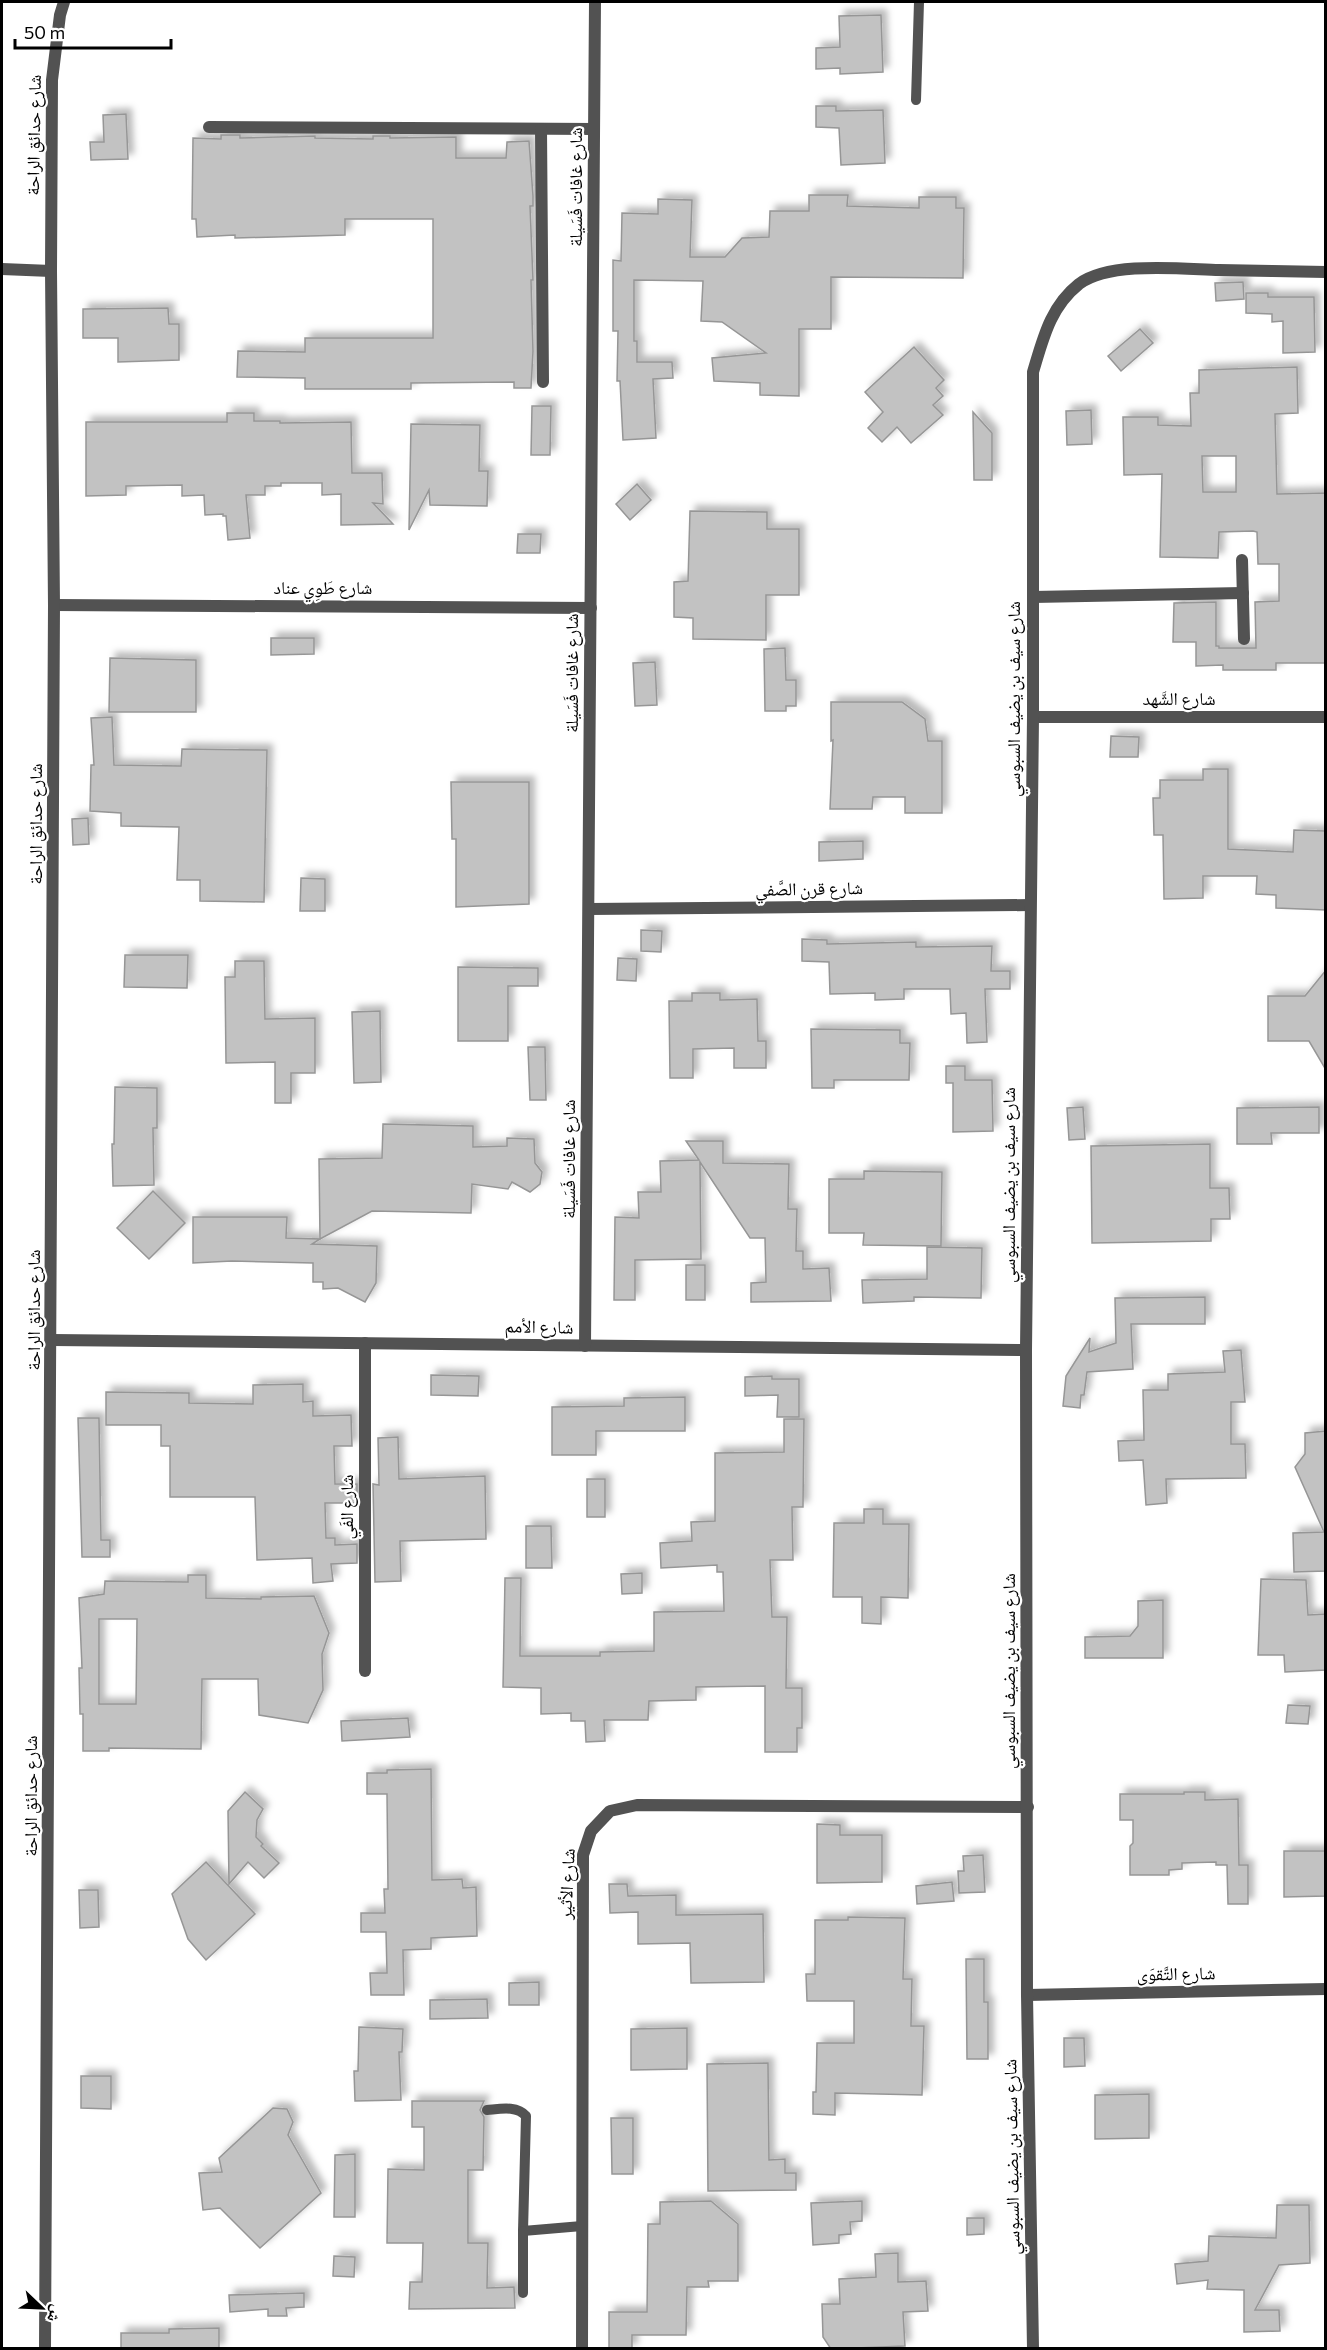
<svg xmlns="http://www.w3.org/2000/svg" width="1327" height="2350" font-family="Commissioner,'Noto Naskh Arabic',sans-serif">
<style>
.building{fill:#c2c2c2;stroke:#969696;stroke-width:1.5;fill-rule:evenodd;filter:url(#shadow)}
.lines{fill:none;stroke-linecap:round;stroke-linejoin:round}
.service{stroke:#525252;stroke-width:10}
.minor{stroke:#525252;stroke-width:12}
.labels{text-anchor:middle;stroke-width:4.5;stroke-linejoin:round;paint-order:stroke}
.street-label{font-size:18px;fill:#000;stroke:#fff}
</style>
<defs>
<filter id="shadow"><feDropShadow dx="5.5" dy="-5.5" stdDeviation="3" flood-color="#0004"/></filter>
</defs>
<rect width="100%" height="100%" fill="#fff"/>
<g class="building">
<polygon points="881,15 883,72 840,74 840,68 816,69 816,48 840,47 839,16"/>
<polygon points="816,106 836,106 836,111 883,110 885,163 841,165 839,128 816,127"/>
<polygon points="126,114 128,159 91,160 90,142 104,142 103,115"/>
<polygon points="221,135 240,135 240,138 315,136 315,138 373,139 373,136 390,136 390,138 456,137 456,158 506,158 507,142 529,141 533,196 533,206 530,206 533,280 531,280 533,351 531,388 514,388 514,382 411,383 411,389 305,389 305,378 237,377 238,351 305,352 305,338 433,338 433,219 345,219 345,235 276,237 235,238 235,235 197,237 196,219 192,219 193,138 221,139"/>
<polygon points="809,195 848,195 847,206 919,208 919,197 956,197 956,208 964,208 963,278 831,277 831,329 799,329 799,396 760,395 760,383 714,381 712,358 766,353 722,322 701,321 703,281 634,280 634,341 637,341 637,362 672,362 673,378 653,379 656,438 623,440 620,381 617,381 618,331 613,331 613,260 621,261 622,213 658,214 658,199 692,200 690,257 725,257 742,238 769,237 770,211 809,211"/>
<polygon points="1243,282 1244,299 1216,301 1215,283"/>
<polygon points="1246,293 1268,293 1268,297 1314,297 1315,352 1283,353 1283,321 1272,322 1272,314 1246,313"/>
<polygon points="168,308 169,324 179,324 179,360 118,362 118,338 83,338 83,309"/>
<polygon points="1140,329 1153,343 1121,371 1108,356"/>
<polygon points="914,347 944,380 936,388 943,396 933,405 943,415 911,443 897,427 882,442 868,428 883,412 865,392"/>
<path d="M1297,367l1,46 -23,1 2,80 49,-1v170h-50v7h-53v-5l-27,1v-24h-23l1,-39 42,-1v44h3v2h37l-1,-46 24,-1v-37h-21l-1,-32 -4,-1 -34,1 -1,26 -58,-1 2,-83 -38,1 -1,-58h35v8l33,1 -1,-33h9v-23zM1202,456h34v36h-33z"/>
<polygon points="532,406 551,406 550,455 531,455"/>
<polygon points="1091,410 1092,444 1067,445 1066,411"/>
<polygon points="973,412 992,433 992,480 974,480"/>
<polygon points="227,413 254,413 254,421 280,421 280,423 351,422 352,473 382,473 383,504 373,503 393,524 341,525 341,494 322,495 322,483 281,483 281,486 265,486 265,495 246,495 250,538 228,540 226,516 223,516 223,514 205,515 204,495 182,496 182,485 126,486 126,495 86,496 86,422 227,422"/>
<polygon points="411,424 480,425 479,471 488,471 487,506 430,505 429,490 409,530"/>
<polygon points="637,484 651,500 630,520 616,504"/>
<polygon points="690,511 767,512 767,529 799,529 799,595 766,595 766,640 693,639 693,618 674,617 674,582 688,581"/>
<polygon points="518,534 541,534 540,553 517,553"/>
<polygon points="271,638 314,638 314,654 271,655"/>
<polygon points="785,648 786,680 796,680 796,706 786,706 786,711 765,711 764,649"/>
<polygon points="110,658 196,660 196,712 109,712"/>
<polygon points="655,662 657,705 635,706 633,663"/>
<polygon points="831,702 902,702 925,719 928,741 942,741 942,813 905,813 905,797 873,797 872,809 830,809 833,740 831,741"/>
<polygon points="112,717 114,765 181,766 182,749 267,750 264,902 200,901 200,880 177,880 179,827 121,826 121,813 90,811 91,765 94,765 91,718"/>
<polygon points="1111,736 1139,737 1138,757 1110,757"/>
<polygon points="1203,769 1228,769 1228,849 1293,852 1294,830 1326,831 1326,910 1276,908 1276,895 1256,894 1257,876 1203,876 1203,898 1164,899 1163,835 1154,835 1153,798 1160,798 1160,780 1203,780"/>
<polygon points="451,782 529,782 529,904 456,907 456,839 452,839"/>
<polygon points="88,818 89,844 73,845 72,819"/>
<polygon points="863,841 863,859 819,861 819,842"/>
<polygon points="301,878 325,879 325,911 300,911"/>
<polygon points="641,930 662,931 661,952 641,951"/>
<polygon points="802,939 827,940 827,944 916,942 916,947 992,946 991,971 1010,971 1010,989 985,989 987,1042 967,1043 966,1013 951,1014 950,989 904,989 904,999 875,1000 875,993 830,994 829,962 802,961"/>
<polygon points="125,955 188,955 187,988 124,987"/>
<polygon points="618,958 637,959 636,981 617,980"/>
<polygon points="235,961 264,961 265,1019 315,1018 315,1073 291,1073 291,1103 275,1103 275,1062 226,1063 225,977 235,977"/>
<polygon points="458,967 538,968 538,986 508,986 508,1041 458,1041"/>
<polygon points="1326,970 1326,1070 1309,1041 1268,1041 1268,996 1305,996"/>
<polygon points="692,993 720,993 720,1000 757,999 758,1041 766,1041 766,1068 734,1068 734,1048 693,1049 693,1078 670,1078 669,1001 692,1001"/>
<polygon points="380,1011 381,1082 354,1083 352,1012"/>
<polygon points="811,1029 900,1030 900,1043 910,1043 909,1080 834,1080 834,1088 812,1088"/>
<polygon points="528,1047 545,1047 546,1100 530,1100"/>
<polygon points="946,1066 965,1066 965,1080 992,1080 993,1131 953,1132 953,1083 946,1083"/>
<polygon points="115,1087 157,1088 157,1128 153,1128 154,1185 113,1186 112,1144 114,1144"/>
<polygon points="1083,1107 1085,1139 1069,1140 1067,1108"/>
<polygon points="1319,1107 1319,1133 1271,1133 1272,1144 1237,1144 1237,1108"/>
<polygon points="383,1124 473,1126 473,1147 507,1146 507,1138 534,1139 535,1163 542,1172 540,1184 530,1192 512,1182 508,1189 472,1184 471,1213 372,1211 320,1239 319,1159 382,1158"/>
<polygon points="686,1141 723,1141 723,1163 789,1164 788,1209 797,1209 796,1251 803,1251 803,1269 829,1268 831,1301 751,1302 751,1283 766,1282 765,1238 750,1238 700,1162 701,1259 635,1260 635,1300 614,1300 615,1217 639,1218 638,1192 661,1192 660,1161 699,1160"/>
<polygon points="1210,1144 1210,1188 1229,1188 1230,1219 1211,1219 1211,1241 1092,1243 1091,1146"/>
<polygon points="864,1171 942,1172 941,1246 863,1245 864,1233 829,1233 829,1179 864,1179"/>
<polygon points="153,1191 185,1223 149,1259 117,1228"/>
<polygon points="193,1217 287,1217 286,1238 320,1239 312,1244 377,1246 376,1283 365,1302 338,1288 323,1289 323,1282 313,1282 313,1263 232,1261 193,1263"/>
<polygon points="927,1247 982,1248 981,1298 914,1297 914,1301 863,1303 862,1280 927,1279"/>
<rect x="686" y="1265" width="19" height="35"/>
<polygon points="1205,1297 1205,1324 1131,1324 1133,1369 1087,1372 1084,1395 1081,1395 1080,1408 1063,1406 1066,1376 1090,1338 1089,1352 1116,1343 1115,1298"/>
<polygon points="1241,1350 1245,1402 1231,1402 1231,1444 1245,1444 1246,1478 1166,1479 1167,1503 1146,1505 1143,1460 1119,1461 1118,1441 1144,1440 1143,1390 1168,1390 1168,1374 1225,1372 1223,1351"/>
<polygon points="431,1375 479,1376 478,1396 431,1395"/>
<polygon points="772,1376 772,1379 799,1379 799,1417 777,1417 778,1395 745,1396 745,1377"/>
<polygon points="303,1384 303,1402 313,1401 313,1416 351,1415 352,1446 334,1446 335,1484 357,1484 357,1503 325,1503 326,1538 335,1538 335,1545 357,1544 357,1563 331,1564 333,1581 313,1583 312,1558 257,1560 255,1497 170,1497 170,1446 161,1446 161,1425 106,1425 106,1392 189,1393 189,1403 253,1404 253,1385"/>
<polygon points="685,1397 685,1431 596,1431 596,1455 552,1455 552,1407 624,1406 624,1398"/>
<polygon points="78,1418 99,1418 101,1540 110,1540 110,1557 82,1557"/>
<polygon points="784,1419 804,1419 803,1507 792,1507 793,1560 770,1560 772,1617 787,1617 786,1688 802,1688 802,1728 797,1728 797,1752 765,1752 765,1686 696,1687 696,1700 649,1701 648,1720 604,1720 605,1741 586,1742 585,1721 571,1721 571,1713 541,1714 541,1688 503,1687 505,1578 521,1578 520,1656 600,1656 600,1652 654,1651 654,1612 724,1611 723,1572 717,1572 717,1565 661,1568 660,1543 692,1541 691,1522 715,1521 715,1453 784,1452"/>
<polygon points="1326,1431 1326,1571 1294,1572 1293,1533 1324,1532 1295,1467 1305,1454 1305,1433"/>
<polygon points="398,1437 399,1479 485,1476 486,1539 400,1541 401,1581 375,1582 373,1484 379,1485 378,1438"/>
<rect x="587" y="1479" width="18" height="38"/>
<polygon points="864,1509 883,1509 883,1524 909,1524 908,1598 881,1597 881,1624 862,1623 862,1597 833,1597 834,1523 864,1523"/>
<polygon points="526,1526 551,1526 552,1568 526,1568"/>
<polygon points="642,1573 642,1593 622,1594 621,1574"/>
<path d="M188,1575h18v23l55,1v-2l53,-1 15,37 -7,21 1,36 -15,33 -49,-8 -1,-36h-56l-1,70 -92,-1v3h-26v-37h-3l-1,-46h3l-3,-70 25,-4 1,-13 83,1zM99,1619h38l-1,85h-37z"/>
<polygon points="1261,1579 1306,1580 1308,1615 1326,1614 1326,1670 1285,1672 1284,1655 1258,1655"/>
<polygon points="1163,1600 1163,1658 1085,1658 1085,1637 1130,1636 1138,1626 1138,1601"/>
<polygon points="1288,1705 1310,1706 1308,1724 1286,1723"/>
<polygon points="408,1718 410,1737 342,1741 341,1721"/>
<polygon points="431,1769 432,1880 462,1879 463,1888 476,1887 477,1936 431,1938 431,1949 403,1950 404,1995 371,1995 370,1973 387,1973 386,1932 361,1932 361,1913 385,1913 384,1889 388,1889 387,1794 367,1794 367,1773 387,1773 387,1770"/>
<polygon points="245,1792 263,1809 257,1820 256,1837 263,1844 261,1846 279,1863 264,1878 248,1862 229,1884 228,1811"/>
<polygon points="1184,1792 1205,1792 1205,1800 1238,1799 1239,1865 1248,1865 1248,1904 1228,1904 1227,1865 1216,1865 1216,1862 1182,1863 1182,1869 1169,1870 1169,1875 1130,1875 1130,1846 1133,1843 1133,1820 1120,1820 1120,1794 1184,1794"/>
<polygon points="817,1824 840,1825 840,1835 882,1835 882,1882 817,1883"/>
<polygon points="1284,1851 1326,1851 1326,1896 1284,1897"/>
<polygon points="983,1855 985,1892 959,1893 958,1871 964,1871 963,1856"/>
<polygon points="206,1862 255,1914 206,1960 188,1939 172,1894"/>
<polygon points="952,1882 954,1901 917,1904 916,1886"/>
<polygon points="609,1884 627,1884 628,1896 676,1895 676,1915 763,1914 764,1982 691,1983 690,1943 638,1944 638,1912 610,1913"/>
<polygon points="79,1890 98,1890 99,1927 80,1928"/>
<polygon points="848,1917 905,1918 903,1979 912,1979 911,2026 924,2026 922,2095 835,2093 835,2115 813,2114 813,2092 816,2092 817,2043 854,2043 854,2001 807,2001 806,1974 815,1974 815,1920 848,1920"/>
<polygon points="966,1959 984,1959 984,2002 988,2002 988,2059 967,2059"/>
<polygon points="539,1982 539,2005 509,2005 509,1983"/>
<polygon points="487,1999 488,2018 430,2019 430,2000"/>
<polygon points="359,2027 403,2029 402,2052 399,2052 401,2100 355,2101 354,2071 358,2071"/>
<polygon points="687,2028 687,2069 631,2070 631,2029"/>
<polygon points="1064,2038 1084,2038 1085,2066 1064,2067"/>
<polygon points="768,2063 769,2160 785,2159 785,2173 796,2173 796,2190 708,2191 707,2064"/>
<polygon points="81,2076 111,2076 111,2109 81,2108"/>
<polygon points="1149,2094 1149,2138 1095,2139 1095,2095"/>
<polygon points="412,2101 484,2101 480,2110 484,2117 483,2170 468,2170 468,2243 488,2243 487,2288 514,2287 515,2308 409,2309 410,2282 422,2282 423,2243 387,2243 388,2169 424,2170 424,2127 412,2127"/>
<polygon points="273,2108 287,2109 293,2122 288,2135 321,2193 260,2248 220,2208 203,2210 199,2173 222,2172 219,2158"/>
<polygon points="611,2118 633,2118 633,2174 612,2174"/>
<polygon points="355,2154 355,2217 334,2217 335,2155"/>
<polygon points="711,2201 738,2224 738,2281 708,2281 709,2287 687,2287 686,2335 632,2335 632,2349 609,2349 609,2312 647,2312 648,2224 660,2224 660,2202"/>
<polygon points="862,2201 862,2221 850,2222 851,2234 839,2235 839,2243 813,2245 811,2203"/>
<polygon points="1277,2205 1309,2205 1310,2263 1279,2265 1255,2310 1279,2310 1280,2331 1244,2332 1244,2290 1207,2289 1208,2280 1177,2284 1175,2264 1208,2261 1209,2236 1276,2238"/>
<polygon points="967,2218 984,2218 984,2234 967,2235"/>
<polygon points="898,2253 898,2282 926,2281 928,2311 903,2312 905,2346 831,2349 823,2337 822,2304 840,2304 839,2279 876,2277 875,2254"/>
<polygon points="334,2256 355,2257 354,2277 333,2276"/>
<polygon points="304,2293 304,2307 286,2308 287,2316 268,2316 268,2309 230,2312 229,2295"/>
<polygon points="219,2328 219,2349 121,2349 121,2333 169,2333 169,2329"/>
</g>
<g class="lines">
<g class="service">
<polyline points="916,100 919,2"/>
<path d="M487,2110c12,-1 30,-5 39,6l-3,115 59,-5"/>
<polyline points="523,2293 523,2231"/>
</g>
<g class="minor">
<polyline points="209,127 594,129"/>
<polyline points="541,129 543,382"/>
<polyline points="2,269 51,271"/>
<polyline points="1242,560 1244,639"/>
<polyline points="1033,597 1243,593"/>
<polyline points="54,605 591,608"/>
<polyline points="1033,717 1326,717"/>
<polyline points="589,909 1030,905"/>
<polyline points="52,1340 1026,1350"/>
<polyline points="585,1346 595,2"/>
<polyline points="365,1671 365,1343"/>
<polyline points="1027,1995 1326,1989"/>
<polyline points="45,2348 54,605 51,271 52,80 60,15 64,2"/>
<polyline points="582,2348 583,1855 591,1831 610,1811 637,1805 1028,1807"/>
<path d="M1033,2348l-6,-353 -1,-645 7,-633v-345c10,-33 17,-65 46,-88 31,-23 103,-15 140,-14 36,1 71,1 107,2"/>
</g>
</g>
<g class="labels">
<g class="street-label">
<text transform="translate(34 135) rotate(-89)" y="6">شارع حدائق الراحة</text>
<text transform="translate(576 187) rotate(-90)" y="6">شارع غافات فَسَيلة</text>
<text x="323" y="594">شارع طَوِي عناد</text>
<text transform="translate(572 673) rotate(-90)" y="6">شارع غافات فَسَيلة</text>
<text transform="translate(1014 699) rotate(-90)" y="6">شارع سيف بن يضيف السبوسي</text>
<text x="1179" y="705">شارع الشَّهد</text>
<text transform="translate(36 824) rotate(-90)" y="6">شارع حدائق الراحة</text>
<text transform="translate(809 889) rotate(-1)" y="6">شارع قرن الصَّفي</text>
<text transform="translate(569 1159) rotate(-90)" y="6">شارع غافات فَسَيلة</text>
<text transform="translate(1009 1185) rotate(-90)" y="6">شارع سيف بن يضيف السبوسي</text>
<text transform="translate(34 1310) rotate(-90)" y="6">شارع حدائق الراحة</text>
<text transform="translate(539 1327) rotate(1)" y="6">شارع الأمم</text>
<text transform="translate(347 1507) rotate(-90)" y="6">شارع الفَي</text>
<text transform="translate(1009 1671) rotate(-90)" y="6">شارع سيف بن يضيف السبوسي</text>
<text transform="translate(31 1796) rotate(-90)" y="6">شارع حدائق الراحة</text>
<text transform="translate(567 1884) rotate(-87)" y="6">شارع الأثير</text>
<text transform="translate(1176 1974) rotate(-1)" y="6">شارع التَّقوَى</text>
<text transform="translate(1012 2157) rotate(-91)" y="6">شارع سيف بن يضيف السبوسي</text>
</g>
</g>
<rect width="1327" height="2350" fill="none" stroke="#000000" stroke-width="6"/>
<g transform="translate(42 2308) rotate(113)" stroke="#ffffff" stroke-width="4.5" paint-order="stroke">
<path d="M0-4.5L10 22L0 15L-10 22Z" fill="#000000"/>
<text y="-9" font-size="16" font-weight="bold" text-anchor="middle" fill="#000000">ش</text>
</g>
<path d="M15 39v9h156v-9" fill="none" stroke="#000000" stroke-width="3"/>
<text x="24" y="39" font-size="18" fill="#000000" stroke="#ffffff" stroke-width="4.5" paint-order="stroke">50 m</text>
</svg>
